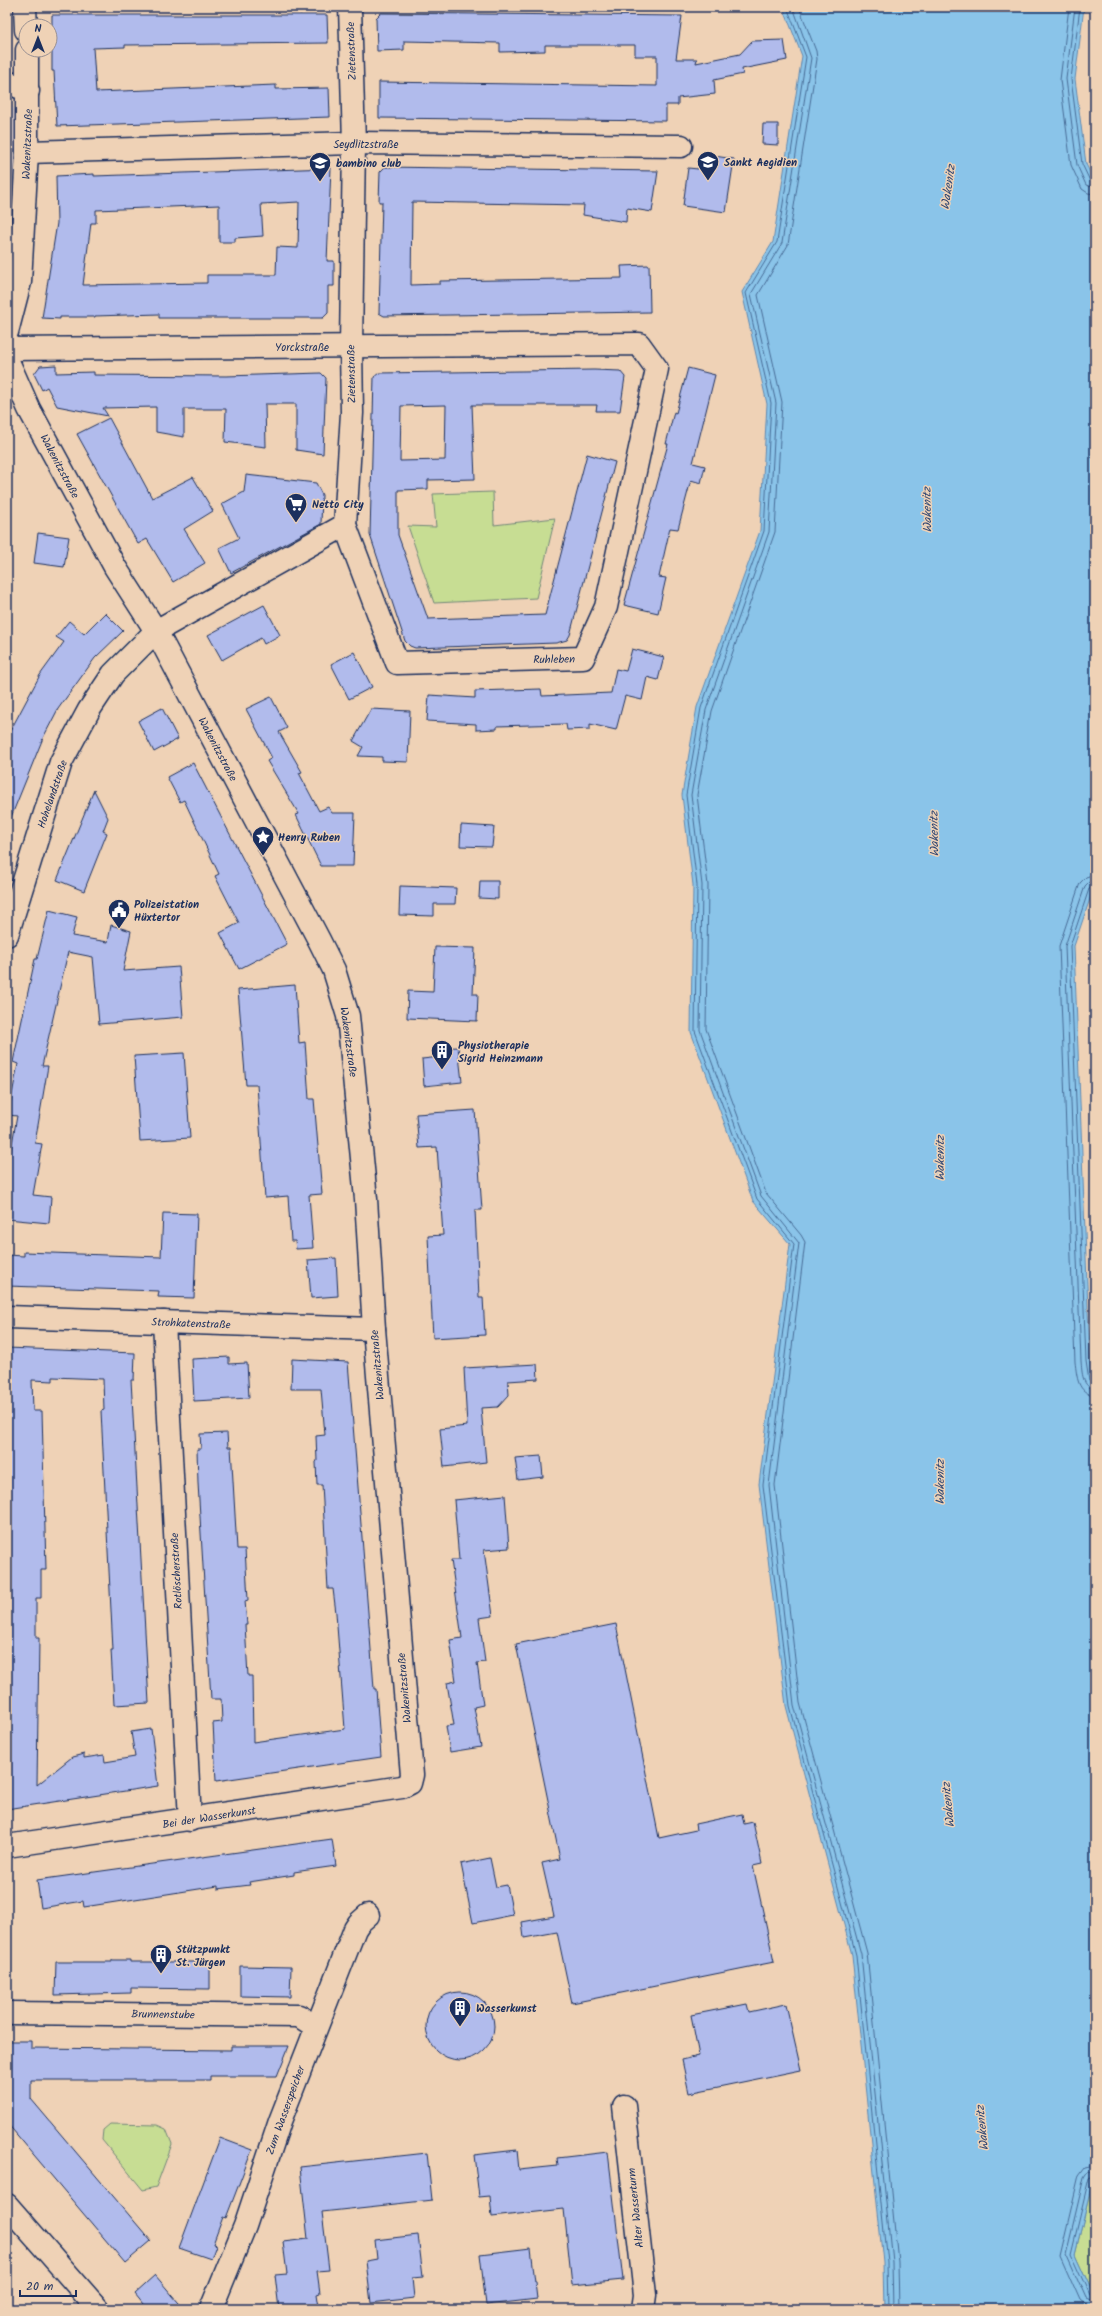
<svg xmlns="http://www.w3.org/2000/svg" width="1102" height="2316" font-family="Kalam,sans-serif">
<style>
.built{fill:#dccbc6}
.green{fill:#c7dd93;stroke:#718678}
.water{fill:#8ac4e9;stroke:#5e88b1}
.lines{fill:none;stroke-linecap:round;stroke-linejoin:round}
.shore{stroke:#476b96;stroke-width:1}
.building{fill:#b1bbec;stroke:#1b2f5e;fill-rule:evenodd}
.minor-casing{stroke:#1b2f5e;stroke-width:25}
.major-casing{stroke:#1b2f5e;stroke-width:25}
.minor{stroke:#efd2b6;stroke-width:22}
.major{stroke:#efd2b6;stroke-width:22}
.labels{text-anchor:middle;stroke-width:3;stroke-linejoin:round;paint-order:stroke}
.street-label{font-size:11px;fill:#1b2f5e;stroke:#efd2b6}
.poi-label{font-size:11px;font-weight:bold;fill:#1b2f5e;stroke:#efd2b6;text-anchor:start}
.water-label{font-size:12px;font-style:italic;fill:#2c4573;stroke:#efd2b6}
</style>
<rect width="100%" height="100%" fill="#efd2b6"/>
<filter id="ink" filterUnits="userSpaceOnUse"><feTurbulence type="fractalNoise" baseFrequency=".025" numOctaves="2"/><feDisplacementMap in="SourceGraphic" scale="8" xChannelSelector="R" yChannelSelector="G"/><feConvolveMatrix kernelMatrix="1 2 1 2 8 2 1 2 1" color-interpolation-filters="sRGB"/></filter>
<g filter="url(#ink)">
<polygon class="built" points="7,100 16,111 14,187 7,185"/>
<g class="green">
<polygon points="493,492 494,525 555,518 536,598 434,603 408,526 436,527 433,494"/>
<polygon points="110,2124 157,2125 166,2129 172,2144 156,2187 143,2190 102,2140 103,2130"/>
<polygon points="1095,2172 1095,2298 1075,2254"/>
</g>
<polygon class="water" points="783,7 1084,7 1075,79 1086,164 1095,183 1095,884 1074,946 1090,1361 1095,1391 1095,2172 1075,2254 1095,2298 1095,2309 884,2309 883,2263 852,1955 786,1706 759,1484 790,1244 753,1201 691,1032 693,885 682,795 697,707 760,531 767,404 742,292 773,242 802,56"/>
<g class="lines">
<g class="shore">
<polyline points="787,7 806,57 777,242 746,293 771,403 764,531 701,708 686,795 697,885 695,1031 757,1199 794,1244 763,1485 790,1706 856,1955 887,2263 888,2309"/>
<polyline points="793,7 811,58 782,243 751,294 776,403 769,532 706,710 691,795 702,885 700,1030 761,1196 799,1243 769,1485 794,1705 861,1954 892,2262 893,2309"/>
<polyline points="799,7 816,51 817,59 788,245 758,295 782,402 775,532 712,711 697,795 708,885 706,1029 766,1193 801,1235 805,1242 775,1485 800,1703 867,1953 898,2262 899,2309"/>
<polyline points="1069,7 1060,80 1071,165 1082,189 1088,193 1095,194"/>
<polyline points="1075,7 1066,79 1077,165 1086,185 1095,188"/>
<polyline points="1080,7 1071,79 1082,164 1090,181 1095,183"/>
<path d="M1095,874l-9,3 -6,6 -21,63 16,416c2,14 2,32 20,33"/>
<path d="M1095,881l-6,1 -4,4 -20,60 16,415c1,11 1,27 14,28"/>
<polyline points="1095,886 1089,889 1070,946 1086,1361 1089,1381 1095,1384"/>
<polyline points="1095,2171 1088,2172 1084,2178 1066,2254 1086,2299 1095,2303"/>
<polyline points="1095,2176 1089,2179 1071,2254 1090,2296 1095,2298"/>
<polyline points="1090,2309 1080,2301 1060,2256 1079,2175 1085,2167 1095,2165"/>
</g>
</g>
<g class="building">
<polygon points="381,13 682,16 676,59 697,59 696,63 740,54 752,41 784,40 787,60 742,69 743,74 714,80 715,94 678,98 678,105 666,105 666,121 379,118 379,82 657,86 657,56 635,56 635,45 545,45 545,51 500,52 500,43 404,41 404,50 377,51 376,18"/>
<polygon points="52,15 327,15 328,43 125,45 125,47 93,48 96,92 276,85 276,89 329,88 330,117 57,126 54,71 52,71"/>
<polygon points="763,124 778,124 778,145 762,144"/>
<polygon points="701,154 734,159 726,212 683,206 688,168 698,169"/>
<polygon points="385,167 658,171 652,212 627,208 626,222 583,215 584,205 412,202 411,285 440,284 440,281 622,278 621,266 649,265 650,312 384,316 379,313 382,202 379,202 380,172"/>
<path d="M331,168l-4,93h7v25h-6v27l-5,5h-164v-4l-64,2v1h-35v2l-18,-1 15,-95 -1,-47 38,-2v2zM299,202l-1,46 -21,-1 -1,28h-69v8l-124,2 8,-62h5v-13l123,-5v37h16v-4l28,-2 -2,-32z"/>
<polygon points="56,365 56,373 94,372 94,375 226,376 321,373 326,378 323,454 296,450 296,404 265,404 266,447 225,442 226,409 184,409 184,437 156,432 156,407 103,408 108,416 57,406 47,387 42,390 34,374 40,366"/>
<polygon points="688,368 715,375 693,463 705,466 701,483 691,480 678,529 670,528 659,577 666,578 658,613 624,605 668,444 666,444 674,412 676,413"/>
<path d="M594,370l26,1 5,6 -5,34h-24l1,-6h-125l3,74 -47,1v9l-30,1v45l30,84 117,-4 42,-161 28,8 -45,173 -3,5 -11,3 -141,5 -5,-2 -5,-5 -35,-106 4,-158 5,-4zM446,405l-1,55 -45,1 1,-55z"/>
<polygon points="109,418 152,498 193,477 213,511 184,529 205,563 173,582 147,539 138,544 77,434"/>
<polygon points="246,475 316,483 322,495 321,524 231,573 219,548 239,538 222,504 244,492"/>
<polygon points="38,533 69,537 64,567 34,563"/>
<polygon points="264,605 280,635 264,644 261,638 222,660 208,635"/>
<polygon points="105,613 123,631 95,658 58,709 43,738 7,827 7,737 40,675 64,642 56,637 69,621 84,634"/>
<polygon points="632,649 664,657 658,680 647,677 642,700 625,696 616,730 590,724 590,729 567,730 566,724 497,726 497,729 476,730 476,724 427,721 429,695 475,698 475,691 541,689 542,696 611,693 616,669 626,671"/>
<polygon points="354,652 372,687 349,699 331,664"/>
<polygon points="271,697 287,728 279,732 302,772 299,773 319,811 328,807 332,813 355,813 353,866 321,866 296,815 299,814 267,761 272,758 246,709"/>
<polygon points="162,708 178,739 154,752 138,721"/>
<polygon points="371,709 410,711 408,762 382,761 382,757 358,756 363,747 353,741"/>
<polygon points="193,763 287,944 239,969 220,933 239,923 215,876 219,874 184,800 180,802 167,777"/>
<polygon points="94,790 108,818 103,831 107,833 84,891 57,880"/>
<polygon points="461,825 494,827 492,847 460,846"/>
<polygon points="480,881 498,881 498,899 479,898"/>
<polygon points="400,886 456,888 455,904 434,904 434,916 399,915"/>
<polygon points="49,910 77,917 72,936 108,942 111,925 131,931 123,971 179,967 183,1017 99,1024 93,957 68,952 42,1066 48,1066 35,1143 42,1144 33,1195 51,1197 49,1223 7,1219 7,1172 17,1116 8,1115 18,1064 13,1062 35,959 37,959"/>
<polygon points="435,947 475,948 473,994 478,994 477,1021 407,1018 408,991 433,992"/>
<polygon points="295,985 299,1043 305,1042 309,1099 314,1099 322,1194 309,1195 313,1248 296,1249 295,1241 291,1241 288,1196 265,1198 257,1085 246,1085 238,990"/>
<polygon points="458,1047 462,1082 424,1086 422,1059 441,1057 440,1048"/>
<polygon points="184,1053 190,1138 140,1141 134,1056"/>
<polygon points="475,1110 482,1210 475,1210 479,1297 483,1297 485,1335 433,1338 428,1236 443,1235 437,1147 419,1148 416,1114"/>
<polygon points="163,1213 197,1214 194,1298 158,1297 159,1291 7,1286 7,1255 24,1256 24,1252 161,1257"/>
<polygon points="336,1258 338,1296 311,1298 308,1260"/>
<polygon points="7,1348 135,1353 134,1380 131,1380 149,1703 114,1705 111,1650 113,1650 101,1411 104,1410 103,1379 53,1377 53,1381 32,1380 33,1411 42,1411 46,1570 41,1570 41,1598 36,1598 36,1638 39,1638 37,1785 72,1757 84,1754 84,1758 104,1755 105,1762 135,1757 131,1732 151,1729 158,1786 7,1809"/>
<polygon points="229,1357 229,1364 247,1363 249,1398 194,1401 192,1359"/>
<polygon points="292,1359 348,1362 373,1675 374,1689 376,1689 381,1757 216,1781 213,1723 222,1722 221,1699 211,1699 198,1483 197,1449 201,1449 200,1434 227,1433 228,1447 231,1447 237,1549 245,1549 248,1600 245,1601 247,1625 245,1625 248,1676 252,1676 253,1742 345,1729 336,1613 333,1589 328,1589 322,1485 317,1485 316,1462 317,1461 316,1436 325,1435 321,1389 291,1389"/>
<polygon points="537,1364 538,1379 508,1381 509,1395 498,1407 481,1408 486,1462 444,1467 440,1429 467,1426 464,1368"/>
<polygon points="541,1456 543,1477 518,1480 515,1458"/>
<polygon points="505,1495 509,1548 484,1550 493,1616 479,1618 485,1662 477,1663 483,1705 474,1707 481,1747 450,1752 446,1726 454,1725 447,1683 456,1681 450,1640 462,1638 451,1560 459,1560 454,1500"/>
<polygon points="616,1624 659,1838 696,1830 695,1824 742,1814 744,1824 753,1822 762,1864 753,1866 774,1962 572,2003 557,1932 524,1938 522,1922 554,1916 542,1863 560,1859 516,1644"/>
<polygon points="332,1839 336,1866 294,1872 294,1875 249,1882 250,1885 218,1889 218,1886 84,1907 83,1901 41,1908 37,1880"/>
<polygon points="490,1858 496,1887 507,1885 513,1915 473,1923 461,1864"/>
<polygon points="112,1960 130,1960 130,1962 210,1962 210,1989 131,1988 131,1993 55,1995 56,1962 112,1962"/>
<polygon points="240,1966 291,1967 290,1997 240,1996"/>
<circle cx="460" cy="2026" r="34"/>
<polygon points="747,2004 749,2012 786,2004 801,2070 689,2093 682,2060 699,2056 691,2015"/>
<polygon points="7,2041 31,2041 31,2048 231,2050 231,2046 289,2046 277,2076 210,2076 210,2080 31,2080 31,2099 151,2241 125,2263 7,2123"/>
<polygon points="220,2138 252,2150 226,2218 223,2217 213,2244 216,2245 211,2259 179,2248"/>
<polygon points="517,2150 519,2170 558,2166 557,2158 608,2152 623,2280 572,2285 564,2209 492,2217 490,2196 479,2197 474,2155"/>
<polygon points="427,2153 432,2200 322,2212 329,2270 317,2271 320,2293 317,2294 319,2307 279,2309 275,2275 287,2274 283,2242 308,2239 300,2167"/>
<polygon points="418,2235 423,2277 412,2278 414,2298 371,2303 366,2261 377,2259 375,2240"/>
<polygon points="531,2248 537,2299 486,2305 480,2254"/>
<polygon points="155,2275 184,2309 148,2309 135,2293"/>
</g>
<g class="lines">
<g class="minor-casing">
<g id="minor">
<polyline points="25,7 26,30"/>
<polyline points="7,82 28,91"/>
<polyline points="27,152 354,143 681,146"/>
<polyline points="7,332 20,282 27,152 27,50"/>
<polyline points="7,349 639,344 657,369 606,607 583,658 397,663 345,525"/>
<polyline points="7,359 29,409 115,567 156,631 319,940 334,970 348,1016 366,1199 374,1329 412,1775 410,1783 402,1787 7,1846"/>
<polyline points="7,935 61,762 89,710 113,674 156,631 345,525 352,413 351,346 354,143 350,7"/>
<polyline points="7,1317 374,1329"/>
<polyline points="164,1322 190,1820"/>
<polyline points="7,2013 299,2016 316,2027"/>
<polyline points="624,2106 645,2295 643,2309"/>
<polyline points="211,2309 245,2226 280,2121 355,1929 359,1923 368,1915"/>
</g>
</g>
<g class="major-casing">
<polyline id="major" points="7,2205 98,2309"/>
</g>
<use href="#minor" class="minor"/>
<use href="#major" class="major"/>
</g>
</g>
<defs>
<g id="school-pin" transform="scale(1.15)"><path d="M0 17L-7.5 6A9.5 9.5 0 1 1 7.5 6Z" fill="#1b2f5e" stroke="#efd2b6"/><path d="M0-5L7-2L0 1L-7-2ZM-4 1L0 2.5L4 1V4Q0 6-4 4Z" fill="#fff"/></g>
<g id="supermarket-pin" transform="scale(1.15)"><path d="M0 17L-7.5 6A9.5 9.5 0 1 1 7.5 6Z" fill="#1b2f5e" stroke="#efd2b6"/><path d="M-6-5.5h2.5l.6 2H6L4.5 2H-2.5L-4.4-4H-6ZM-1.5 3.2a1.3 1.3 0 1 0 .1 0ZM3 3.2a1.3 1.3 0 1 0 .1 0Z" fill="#fff"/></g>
<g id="sight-pin" transform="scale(1.15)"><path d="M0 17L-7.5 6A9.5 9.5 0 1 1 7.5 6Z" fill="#1b2f5e" stroke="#efd2b6"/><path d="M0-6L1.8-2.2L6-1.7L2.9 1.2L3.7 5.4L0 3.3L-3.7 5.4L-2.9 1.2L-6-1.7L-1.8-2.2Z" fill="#fff"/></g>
<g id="civic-pin" transform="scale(1.15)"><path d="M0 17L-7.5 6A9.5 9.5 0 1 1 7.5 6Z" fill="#1b2f5e" stroke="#efd2b6"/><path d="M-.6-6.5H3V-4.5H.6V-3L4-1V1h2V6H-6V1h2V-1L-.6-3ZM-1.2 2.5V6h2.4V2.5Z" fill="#fff"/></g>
<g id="building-pin" transform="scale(1.15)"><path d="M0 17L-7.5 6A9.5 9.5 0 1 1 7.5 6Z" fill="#1b2f5e" stroke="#efd2b6"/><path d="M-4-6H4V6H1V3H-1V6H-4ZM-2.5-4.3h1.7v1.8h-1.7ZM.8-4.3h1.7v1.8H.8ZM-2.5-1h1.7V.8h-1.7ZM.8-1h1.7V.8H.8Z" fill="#fff"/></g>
</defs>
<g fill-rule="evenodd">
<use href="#school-pin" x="708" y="162"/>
<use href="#school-pin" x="320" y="163"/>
<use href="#supermarket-pin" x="296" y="504"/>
<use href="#sight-pin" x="263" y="837"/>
<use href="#civic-pin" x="119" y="910"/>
<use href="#building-pin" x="442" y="1051"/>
<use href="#building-pin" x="161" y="1955"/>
<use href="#building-pin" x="460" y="2008"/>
</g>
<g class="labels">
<g class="street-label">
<text transform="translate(351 51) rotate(-92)" y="4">Zietenstraße</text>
<text transform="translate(27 144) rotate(-88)" y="4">Wakenitzstraße</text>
<text x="366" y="148">Seydlitzstraße</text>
<text x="302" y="351">Yorckstraße</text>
<text transform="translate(351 374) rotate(-91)" y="4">Zietenstraße</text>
<text transform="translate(60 466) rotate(62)" y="4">Wakenitzstraße</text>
<text transform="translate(554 659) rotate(-1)" y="4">Ruhleben</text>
<text transform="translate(218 749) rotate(62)" y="4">Wakenitzstraße</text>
<text transform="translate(52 794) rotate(-71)" y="4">Hohelandstraße</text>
<text transform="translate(349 1042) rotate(82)" y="4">Wakenitzstraße</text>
<text transform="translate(191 1323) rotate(2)" y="4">Strohkatenstraße</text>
<text transform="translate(377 1365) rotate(-95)" y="4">Wakenitzstraße</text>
<text transform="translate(176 1571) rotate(-93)" y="4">Rotlöscherstraße</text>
<text transform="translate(404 1688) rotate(-95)" y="4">Wakenitzstraße</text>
<text transform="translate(209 1817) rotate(-9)" y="4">Bei der Wasserkunst</text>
<text transform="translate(163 2014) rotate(1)" y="4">Brunnenstube</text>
<text transform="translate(285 2110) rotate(-70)" y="4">Zum Wasserspeicher</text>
<text transform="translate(635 2208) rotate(-96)" y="4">Alter Wasserturm</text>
</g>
<g class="poi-label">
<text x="724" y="166">Sankt Aegidien</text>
<text x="336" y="167">bambino club</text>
<text x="312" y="508">Netto City</text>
<text x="278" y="841">Henry Ruben</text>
<text x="134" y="908">Polizeistation<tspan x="134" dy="13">Hüxtertor</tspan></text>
<text x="458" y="1049">Physiotherapie<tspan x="458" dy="13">Sigrid Heinzmann</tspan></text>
<text x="176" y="1953">Stützpunkt<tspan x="176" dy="13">St. Jürgen</tspan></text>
<text x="476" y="2012">Wasserkunst</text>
</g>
<g class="water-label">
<text transform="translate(948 187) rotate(-82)" y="4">Wakenitz</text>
<text transform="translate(927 510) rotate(-91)" y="4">Wakenitz</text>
<text transform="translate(934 834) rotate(-91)" y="4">Wakenitz</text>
<text transform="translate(940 1158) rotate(-90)" y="4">Wakenitz</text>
<text transform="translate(940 1482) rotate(-90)" y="4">Wakenitz</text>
<text transform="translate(948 1805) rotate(-96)" y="4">Wakenitz</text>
<text transform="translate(982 2128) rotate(-96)" y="4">Wakenitz</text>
</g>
</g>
<rect width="1102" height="2316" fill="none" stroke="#efd2b6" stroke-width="24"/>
<rect x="12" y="12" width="1078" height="2292" fill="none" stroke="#1b2f5e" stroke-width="1.5" filter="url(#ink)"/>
<g transform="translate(38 38)"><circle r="19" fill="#efd2b6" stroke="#9a9193"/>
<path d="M0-3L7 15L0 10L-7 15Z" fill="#1b2f5e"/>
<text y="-6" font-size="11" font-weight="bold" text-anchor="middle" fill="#1b2f5e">N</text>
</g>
<path d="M20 2290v6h56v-6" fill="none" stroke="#1b2f5e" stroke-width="2"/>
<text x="26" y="2290" font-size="12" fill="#1b2f5e" stroke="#efd2b6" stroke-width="3" paint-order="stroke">20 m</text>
</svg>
